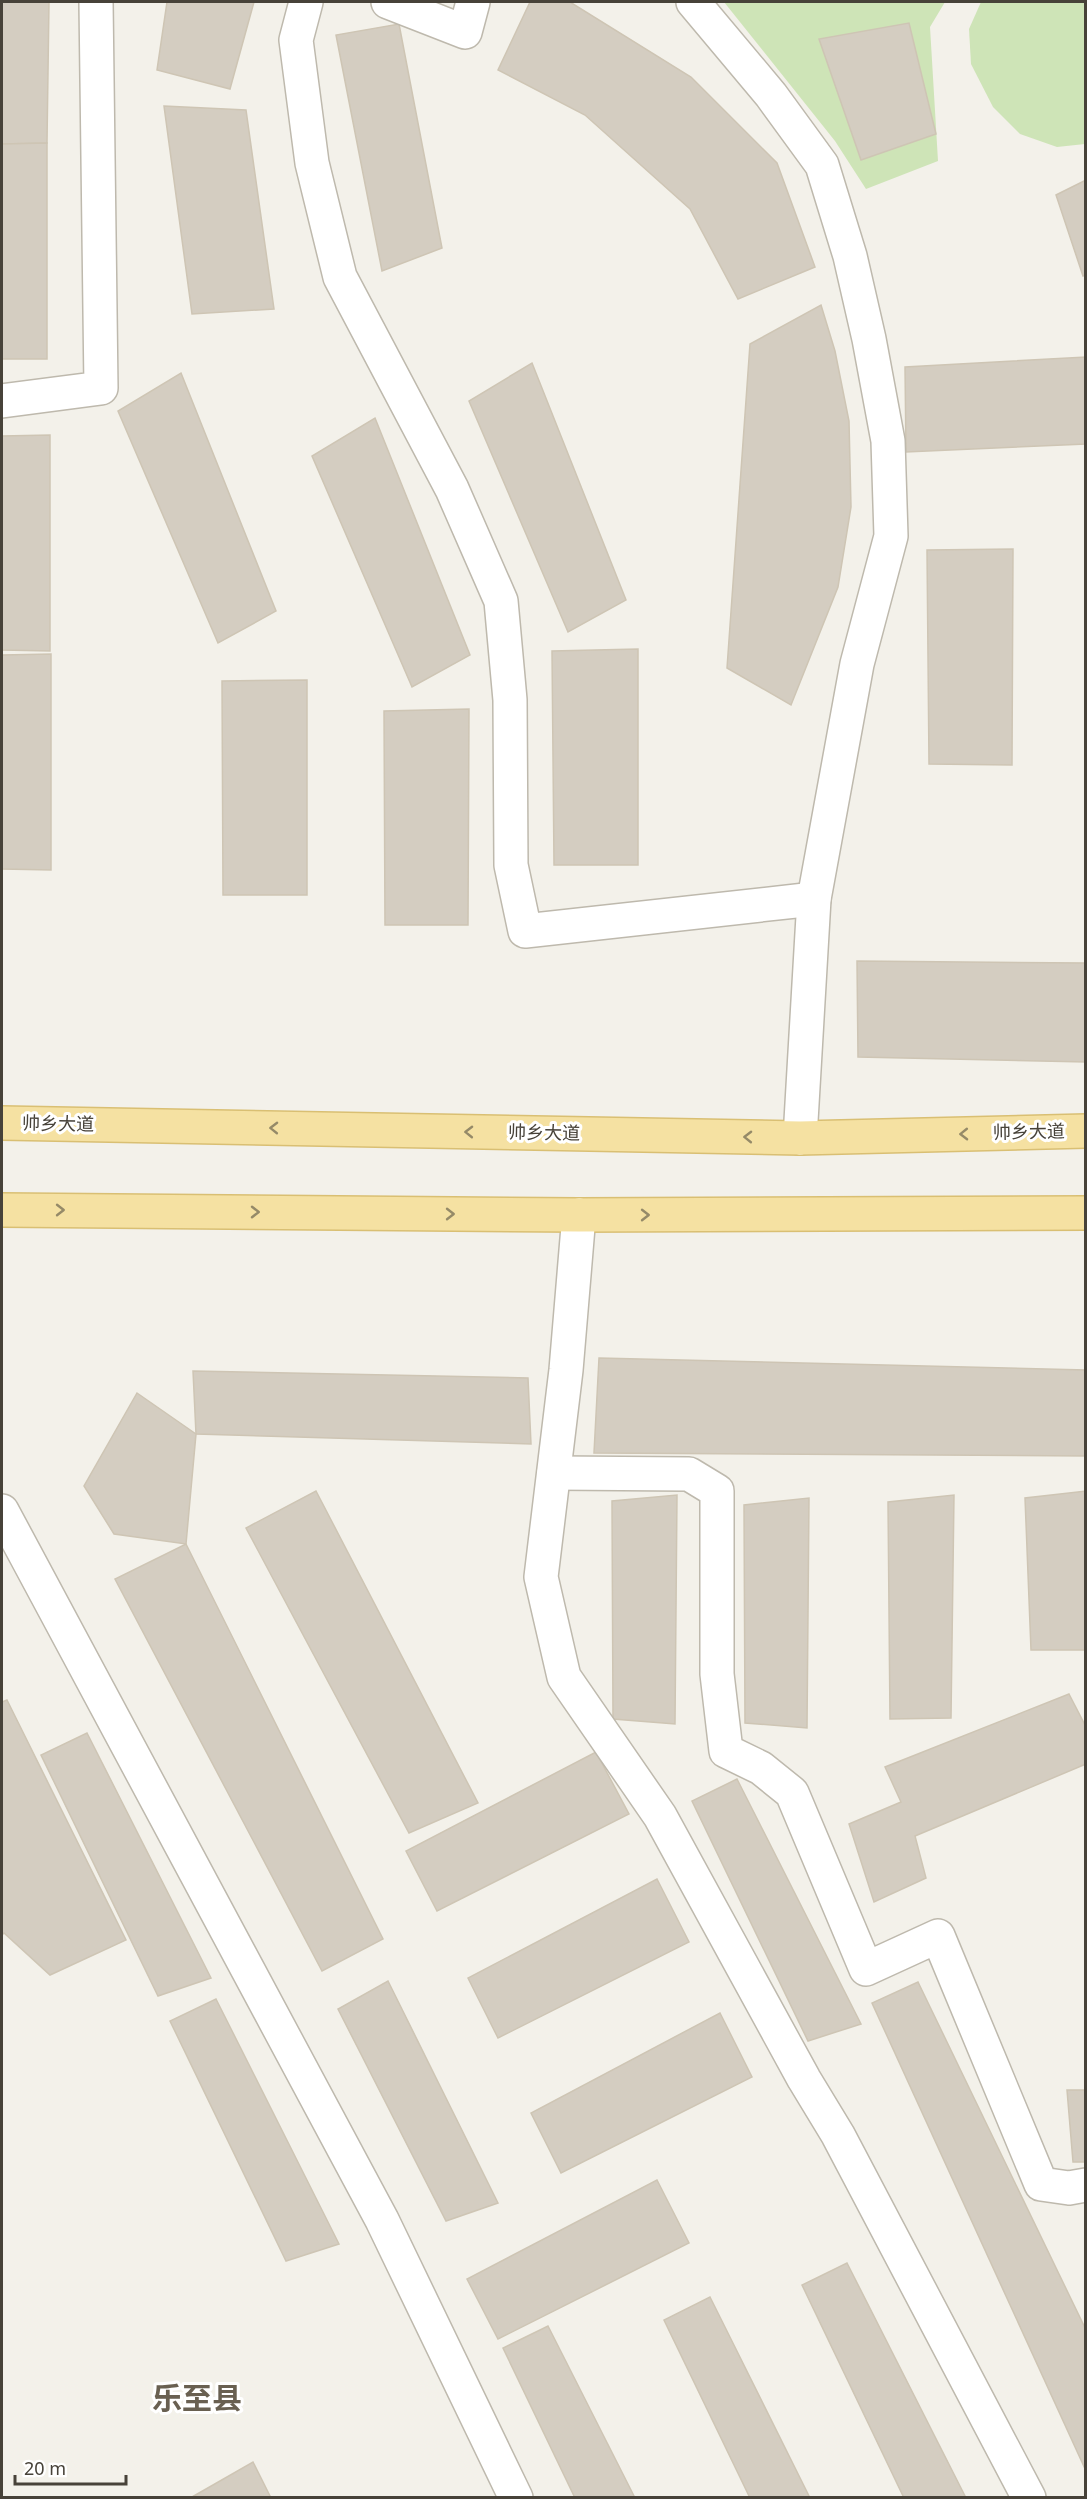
<svg xmlns="http://www.w3.org/2000/svg" width="1087" height="2499" font-family="'Noto Sans','Noto Sans SC',sans-serif">
<style>
.green{fill:#cee4b7}
.building{fill:#d4cdc1;stroke:#cec5b4;stroke-width:1.5}
.lines{fill:none;stroke-linecap:round;stroke-linejoin:round}
.minor-casing{stroke:#beb9ad;stroke-width:36}
.major-casing{stroke:#d9bf73;stroke-width:36}
.minor{stroke:#fff;stroke-width:33}
.major{stroke:#f5e1a2;stroke-width:33}
.oneway{stroke:#958a68}
.labels{text-anchor:middle;stroke-width:6;stroke-linejoin:round;paint-order:stroke}
.street-label{font-size:18px;fill:#474239;stroke:#fff}
.town-label{font-size:30px;font-weight:bold;fill:#696051;stroke:#fff}
</style>
<rect width="100%" height="100%" fill="#f3f1ea"/>
<g class="green">
<polygon points="724,2 945,2 930,27 938,161 866,189 835,141"/>
<polygon points="981,2 1085,2 1085,144 1057,147 1020,134 993,107 971,64 969,29"/>
</g>
<g class="building">
<polygon points="2,2 49,2 47,143 2,144"/>
<polygon points="167,2 254,2 230,89 157,70"/>
<polygon points="530,2 570,2 691,77 777,163 815,267 738,299 690,209 585,115 498,70"/>
<polygon points="909,23 936,134 861,160 819,39"/>
<polygon points="399,24 442,248 382,271 336,35"/>
<polygon points="164,106 246,110 274,309 192,314"/>
<polygon points="47,143 47,359 2,359 2,144"/>
<polygon points="1086,180 1086,275 1083,276 1056,195"/>
<polygon points="821,305 835,351 849,421 851,507 838,587 791,705 727,668 750,344"/>
<polygon points="1086,357 1086,444 906,452 905,367"/>
<polygon points="532,363 626,600 568,632 469,401"/>
<polygon points="181,373 276,611 218,643 118,411"/>
<polygon points="375,418 470,655 412,687 312,456"/>
<polygon points="50,435 50,651 2,650 2,436"/>
<polygon points="1013,549 1012,765 929,764 927,550"/>
<polygon points="638,649 638,865 554,865 552,651"/>
<polygon points="51,654 51,870 2,869 2,655"/>
<polygon points="307,680 307,895 223,895 222,681"/>
<polygon points="469,709 468,925 385,925 384,711"/>
<polygon points="857,961 1086,963 1086,1062 858,1057"/>
<polygon points="599,1358 1086,1370 1086,1456 594,1453"/>
<polygon points="193,1371 528,1378 531,1444 196,1434"/>
<polygon points="137,1393 196,1434 186,1544 114,1534 84,1486"/>
<polygon points="316,1491 478,1803 409,1833 246,1528"/>
<polygon points="1086,1491 1086,1650 1031,1650 1025,1498"/>
<polygon points="677,1495 675,1724 613,1719 612,1501"/>
<polygon points="954,1495 951,1718 890,1719 888,1502"/>
<polygon points="809,1498 807,1728 745,1723 744,1505"/>
<polygon points="186,1544 383,1939 322,1971 115,1579"/>
<polygon points="1069,1694 1086,1727 1086,1764 915,1836 926,1878 874,1902 849,1824 901,1802 885,1767"/>
<polygon points="7,1700 126,1940 50,1975 4,1933 2,1935 2,1702"/>
<polygon points="87,1733 211,1978 158,1996 41,1755"/>
<polygon points="596,1752 629,1814 437,1911 406,1851"/>
<polygon points="737,1779 861,2024 808,2041 692,1801"/>
<polygon points="657,1879 689,1942 498,2038 468,1978"/>
<polygon points="388,1981 498,2203 446,2221 338,2009"/>
<polygon points="918,1982 1086,2330 1086,2471 872,2003"/>
<polygon points="216,1999 339,2244 286,2261 170,2021"/>
<polygon points="720,2013 752,2077 561,2173 531,2113"/>
<polygon points="1067,2090 1086,2090 1086,2162 1073,2162"/>
<polygon points="657,2180 689,2243 498,2339 467,2279"/>
<polygon points="847,2263 966,2498 904,2498 802,2285"/>
<polygon points="710,2297 810,2498 750,2498 664,2320"/>
<polygon points="548,2326 635,2498 575,2498 503,2348"/>
<polygon points="253,2462 271,2498 193,2498 192,2497"/>
</g>
<g class="lines">
<g class="minor-casing">
<g id="minor">
<polyline points="306,2 296,40 312,163 340,277 452,489 501,601 510,700 511,865 525,931 814,899"/>
<polyline points="388,2 465,32 473,2"/>
<polyline points="693,2 771,95 822,165 850,256 869,339 888,441 891,536 857,664 814,899 800,1138"/>
<polyline points="2,401 101,388 96,2"/>
<polyline points="579,1215 566,1370 541,1577 564,1677 660,1816 804,2079 838,2135 1029,2498"/>
<polyline points="554,1473 689,1474 717,1491 717,1674 726,1751 761,1768 792,1793 866,1969 938,1936 1041,2184 1069,2188 1086,2185"/>
<polyline points="2,1511 382,2220 516,2498"/>
</g>
</g>
<g class="major-casing">
<g id="major">
<polyline points="2,1123 800,1138 1086,1131"/>
<polyline points="2,1210 579,1215 1086,1213"/>
</g>
</g>
<use href="#minor" class="minor"/>
<use href="#major" class="major"/>
</g>
<defs><path id="oneway-chevron" d="M-2-3.5L2.5 0L-2 3.5" fill="none" stroke-width="1.6" stroke-linecap="round" stroke-linejoin="round" transform="scale(1.5)"/></defs>
<g class="oneway">
<use href="#oneway-chevron" transform="translate(274 1128) rotate(-179)"/>
<use href="#oneway-chevron" transform="translate(469 1132) rotate(-179)"/>
<use href="#oneway-chevron" transform="translate(964 1134) rotate(179)"/>
<use href="#oneway-chevron" transform="translate(748 1137) rotate(-179)"/>
<use href="#oneway-chevron" transform="translate(60 1210)"/>
<use href="#oneway-chevron" transform="translate(255 1212)"/>
<use href="#oneway-chevron" transform="translate(450 1214)"/>
<use href="#oneway-chevron" transform="translate(645 1215)"/>
</g>
<g class="labels">
<g class="street-label">
<text transform="translate(58 1124) rotate(1)" y="6">帅乡大道</text>
<text transform="translate(1029 1132) rotate(-1)" y="6">帅乡大道</text>
<text transform="translate(544 1133) rotate(1)" y="6">帅乡大道</text>
</g>
<g class="town-label">
<text x="197" y="2409">乐至县</text>
</g>
</g>
<rect width="1087" height="2499" fill="none" stroke="#474239" stroke-width="6"/>
<path d="M15 2475v9h111v-9" fill="none" stroke="#474239" stroke-width="3"/>
<text x="24" y="2475" font-size="18" fill="#474239" stroke="#ffffff" stroke-width="4.5" paint-order="stroke">20 m</text>
</svg>
